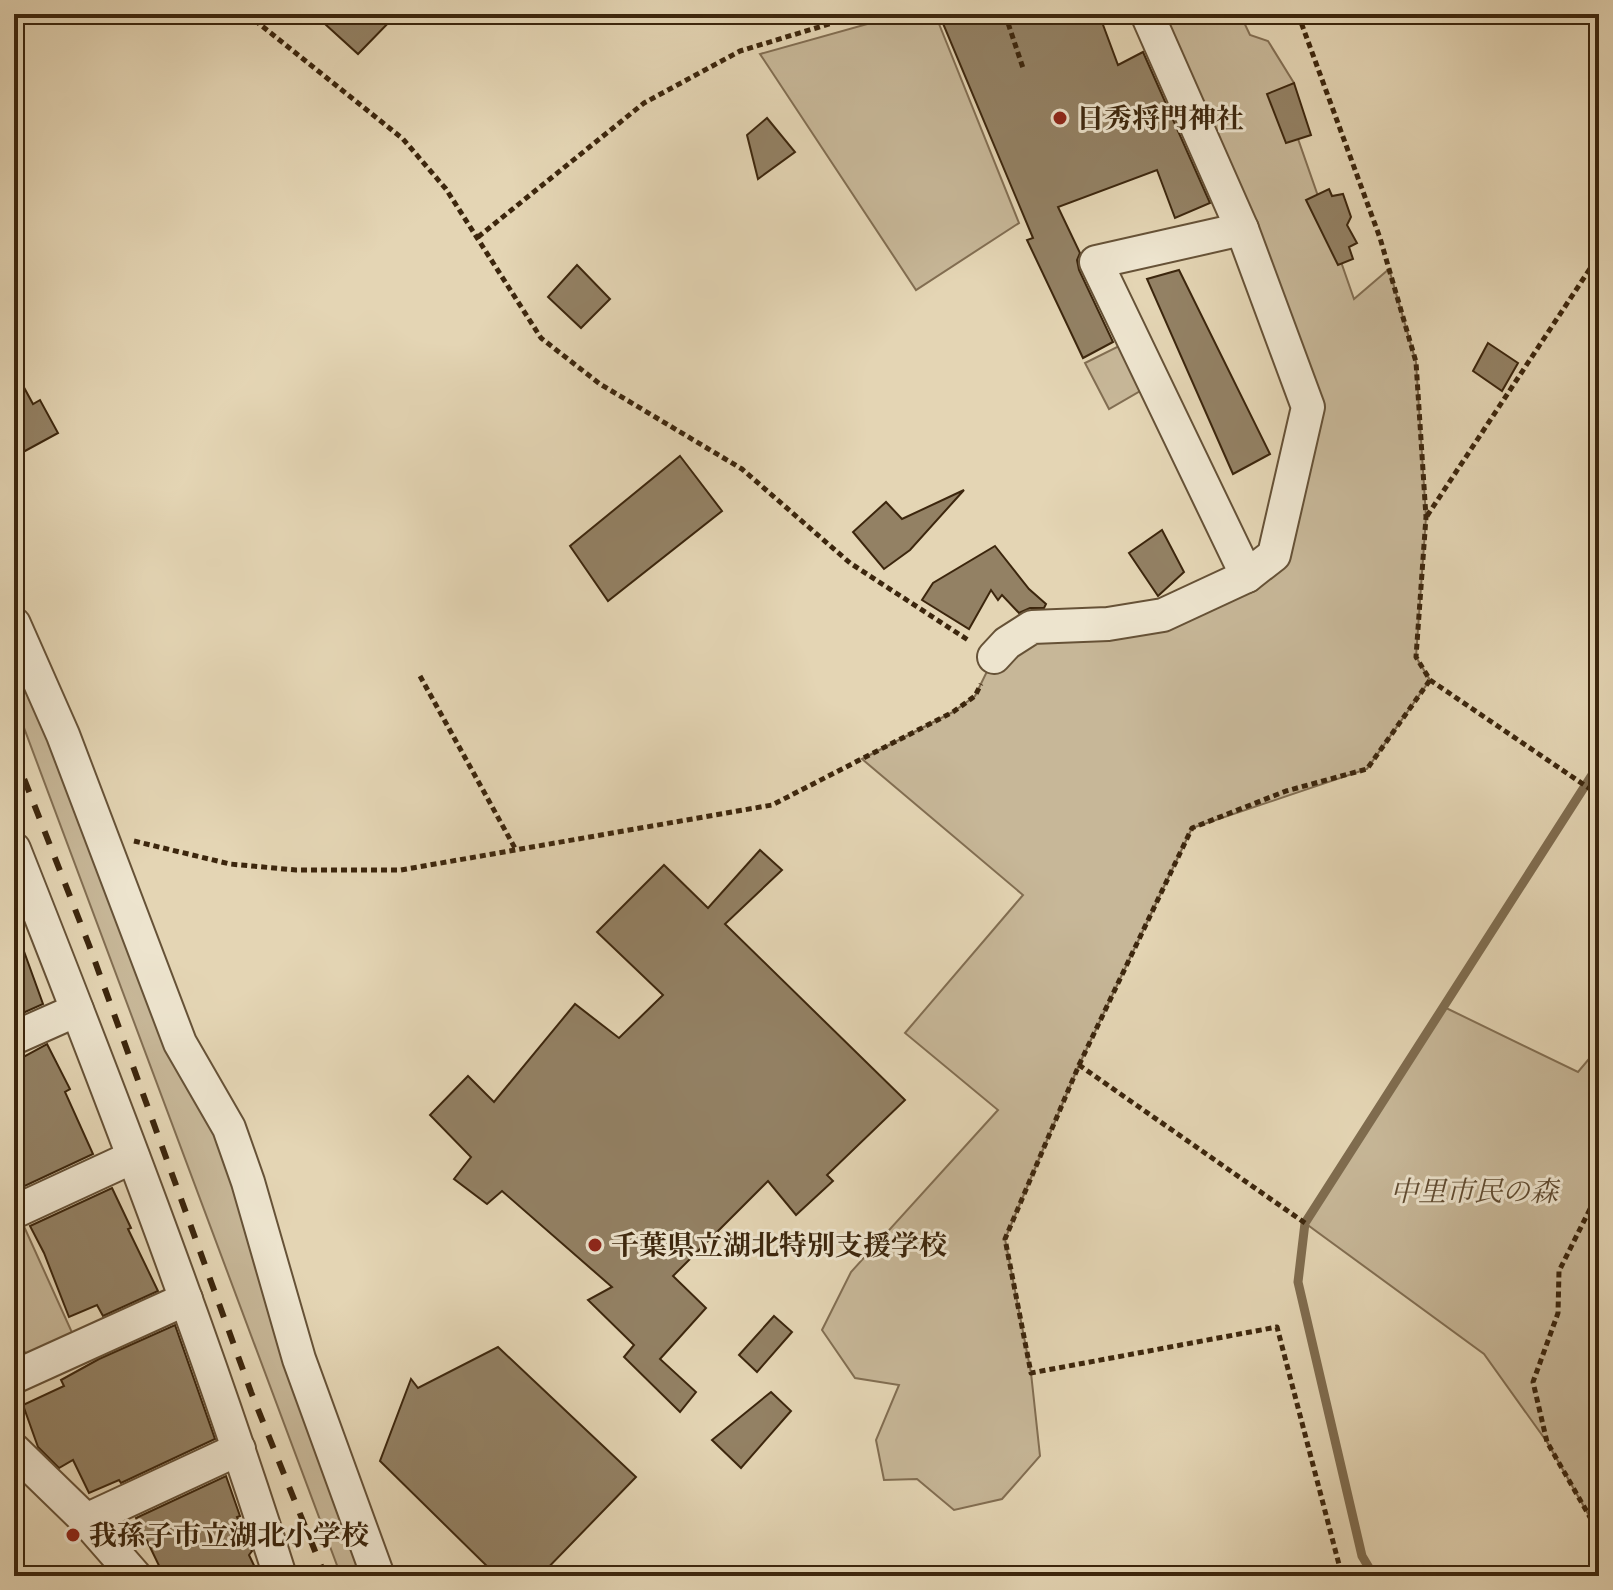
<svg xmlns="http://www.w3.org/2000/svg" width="1613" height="1590" font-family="Alegreya,'Noto Serif JP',serif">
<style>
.green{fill:#c7b798;stroke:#826e52;stroke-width:2}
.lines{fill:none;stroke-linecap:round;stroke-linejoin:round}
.stream{stroke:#7f6c4f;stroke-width:9}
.building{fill:#938164;stroke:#3c260d;stroke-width:2}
.minor-casing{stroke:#665237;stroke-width:36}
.path{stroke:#3c260d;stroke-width:5;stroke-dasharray:6 4;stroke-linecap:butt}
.minor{stroke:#ede4ce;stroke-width:32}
.rail{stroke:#3c260d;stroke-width:6;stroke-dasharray:14 14;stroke-linecap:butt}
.poi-dot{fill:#8f2418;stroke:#ede4ce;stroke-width:3}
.labels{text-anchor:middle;stroke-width:6;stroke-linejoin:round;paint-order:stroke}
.poi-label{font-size:28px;font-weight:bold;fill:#3c260d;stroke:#ede4ce;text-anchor:start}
.park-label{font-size:28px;font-style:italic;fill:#5f4a30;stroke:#ede4ce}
</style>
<rect width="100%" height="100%" fill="#e4d5b4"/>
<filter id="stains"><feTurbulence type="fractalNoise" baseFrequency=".0025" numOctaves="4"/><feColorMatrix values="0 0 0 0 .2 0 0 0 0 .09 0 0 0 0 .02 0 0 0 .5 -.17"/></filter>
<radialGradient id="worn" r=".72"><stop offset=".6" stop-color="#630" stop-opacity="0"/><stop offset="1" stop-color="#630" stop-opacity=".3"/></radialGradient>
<g class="green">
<polygon points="903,14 935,14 1019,223 916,290 760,54"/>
<polygon points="1146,14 1240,14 1250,35 1268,41 1294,83 1282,93 1354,299 1389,269 1416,362 1426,517 1416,657 1430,680 1367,769 1192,828 1079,1065 1005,1239 1031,1373 1040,1456 1002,1499 954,1510 917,1479 884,1480 876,1440 899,1385 855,1378 822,1330 851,1272 998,1110 905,1033 1023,895 862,759 953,712 975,696 994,657 1007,643 1163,615 1274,555 1308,407"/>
<polygon points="1127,342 1147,387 1109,409 1085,363"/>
<polygon points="14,624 229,1128 378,1576 341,1576 14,701"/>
<polygon points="1444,1007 1578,1072 1599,1047 1599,1533 1547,1442 1484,1354 1305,1223"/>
<polygon points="17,1211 79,1348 33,1369 14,1330 14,1212"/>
</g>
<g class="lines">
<polyline class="stream" points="1374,1576 1362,1556 1298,1282 1305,1223 1599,764"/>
</g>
<g class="building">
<polygon points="314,14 397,14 358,54"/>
<polygon points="939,14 1043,14 1050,18 1099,14 1118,65 1143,52 1210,203 1175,218 1157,170 1058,207 1080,253 1077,260 1079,270 1113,342 1083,358 1027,240 1033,238"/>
<polygon points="1294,83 1311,135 1286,143 1267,94"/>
<polygon points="767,118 795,152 758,179 747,135"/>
<polygon points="1329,189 1332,196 1343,194 1351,217 1347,225 1357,243 1349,247 1353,259 1338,265 1306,200"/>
<polygon points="577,265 610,299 581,328 548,297"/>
<polygon points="1179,270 1270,454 1233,474 1147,279"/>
<polygon points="1488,343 1518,363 1502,391 1473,371"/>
<polygon points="14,369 33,404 40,400 58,433 14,457"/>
<polygon points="680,456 722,511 608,601 570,546"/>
<polygon points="964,490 910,550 884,569 853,532 886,502 902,519"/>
<polygon points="1162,530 1184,572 1158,596 1129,553"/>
<polygon points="995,546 1029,589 1046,604 1044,608 1030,608 1019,613 1002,595 998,600 991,590 969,629 922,600 933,583"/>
<polygon points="760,850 782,870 725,924 905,1100 827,1175 833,1181 796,1215 768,1181 673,1276 706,1308 660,1359 696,1392 680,1412 624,1357 634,1345 588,1300 612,1287 502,1191 487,1204 454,1179 471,1157 430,1115 468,1076 494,1102 575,1004 619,1038 663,995 597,932 664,865 708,908"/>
<polygon points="17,932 43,1004 14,1017 14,933"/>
<polygon points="47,1044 70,1089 65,1092 93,1154 14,1191 14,1062"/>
<polygon points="112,1188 131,1228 128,1229 158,1291 103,1316 97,1305 69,1317 44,1253 30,1226"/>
<polygon points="774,1316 792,1332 757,1372 739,1355"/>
<polygon points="175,1325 215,1439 121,1483 119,1480 89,1493 73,1460 59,1468 38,1447 23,1405 64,1386 61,1380 99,1359"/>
<polygon points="498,1347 636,1477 540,1576 497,1576 380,1461 411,1379 418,1388"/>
<polygon points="771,1392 791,1411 741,1468 712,1440"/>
<polygon points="226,1476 240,1516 237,1517 252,1551 249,1555 259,1576 164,1576 136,1518"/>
</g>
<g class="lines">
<g class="minor-casing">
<g id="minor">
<polyline points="1242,229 1096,262 1247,576"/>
<polyline points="14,624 63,735 180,1043 229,1128 248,1182 299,1359 378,1576"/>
<polyline points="994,657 1007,643 1032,627 1108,624 1163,615 1247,576 1274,555 1308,407 1242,229 1147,14"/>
<path d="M14,849c95,240 188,481 266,727"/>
<polyline points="14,1038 77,1010"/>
<polyline points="14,1212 133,1157"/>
<polyline points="14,1377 186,1299"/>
<polyline points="14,1450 86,1520 135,1576"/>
<polyline points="86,1520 239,1449"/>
</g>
</g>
<g class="path">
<polyline points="247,14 403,139 446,189 541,338 600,384 742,469 850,563 968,640"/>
<polyline points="1005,14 1023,68"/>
<polyline points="1298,14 1380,238 1416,362 1426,517 1416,657 1430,680 1599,795"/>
<polyline points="478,237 644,103 740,51 862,14"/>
<polyline points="1427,516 1599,255"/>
<polyline points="420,676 516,850"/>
<polyline points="134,841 230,864 296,870 401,870 772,805 953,712 975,696 981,684"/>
<polyline points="1079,1065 1192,828 1286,791 1367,769 1430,680"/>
<polyline points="1599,1191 1559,1271 1558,1313 1533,1382 1547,1442 1599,1533"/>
<polyline points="1305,1223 1079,1065 1005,1239 1031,1373 1277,1327 1342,1576"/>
</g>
<use href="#minor" class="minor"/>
<polyline class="rail" points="14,753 89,945 251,1392 325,1576"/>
</g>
<g class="poi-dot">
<circle cx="1060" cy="118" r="8"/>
<circle cx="595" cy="1245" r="8"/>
<circle cx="73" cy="1535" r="8"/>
</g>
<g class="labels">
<g class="poi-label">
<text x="1076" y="128">日秀将門神社</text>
<text x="611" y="1255">千葉県立湖北特別支援学校</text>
<text x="89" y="1545">我孫子市立湖北小学校</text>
</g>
<g class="park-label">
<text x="1474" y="1201">中里市民の森</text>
</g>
</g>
<rect width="1613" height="1590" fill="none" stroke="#e4d5b4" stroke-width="48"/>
<rect x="16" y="16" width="1581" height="1558" fill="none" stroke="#3c260d" stroke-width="4"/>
<rect x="24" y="24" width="1565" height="1542" fill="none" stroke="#3c260d" stroke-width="2"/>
<rect width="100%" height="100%" filter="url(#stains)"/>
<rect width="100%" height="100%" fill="url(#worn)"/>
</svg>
